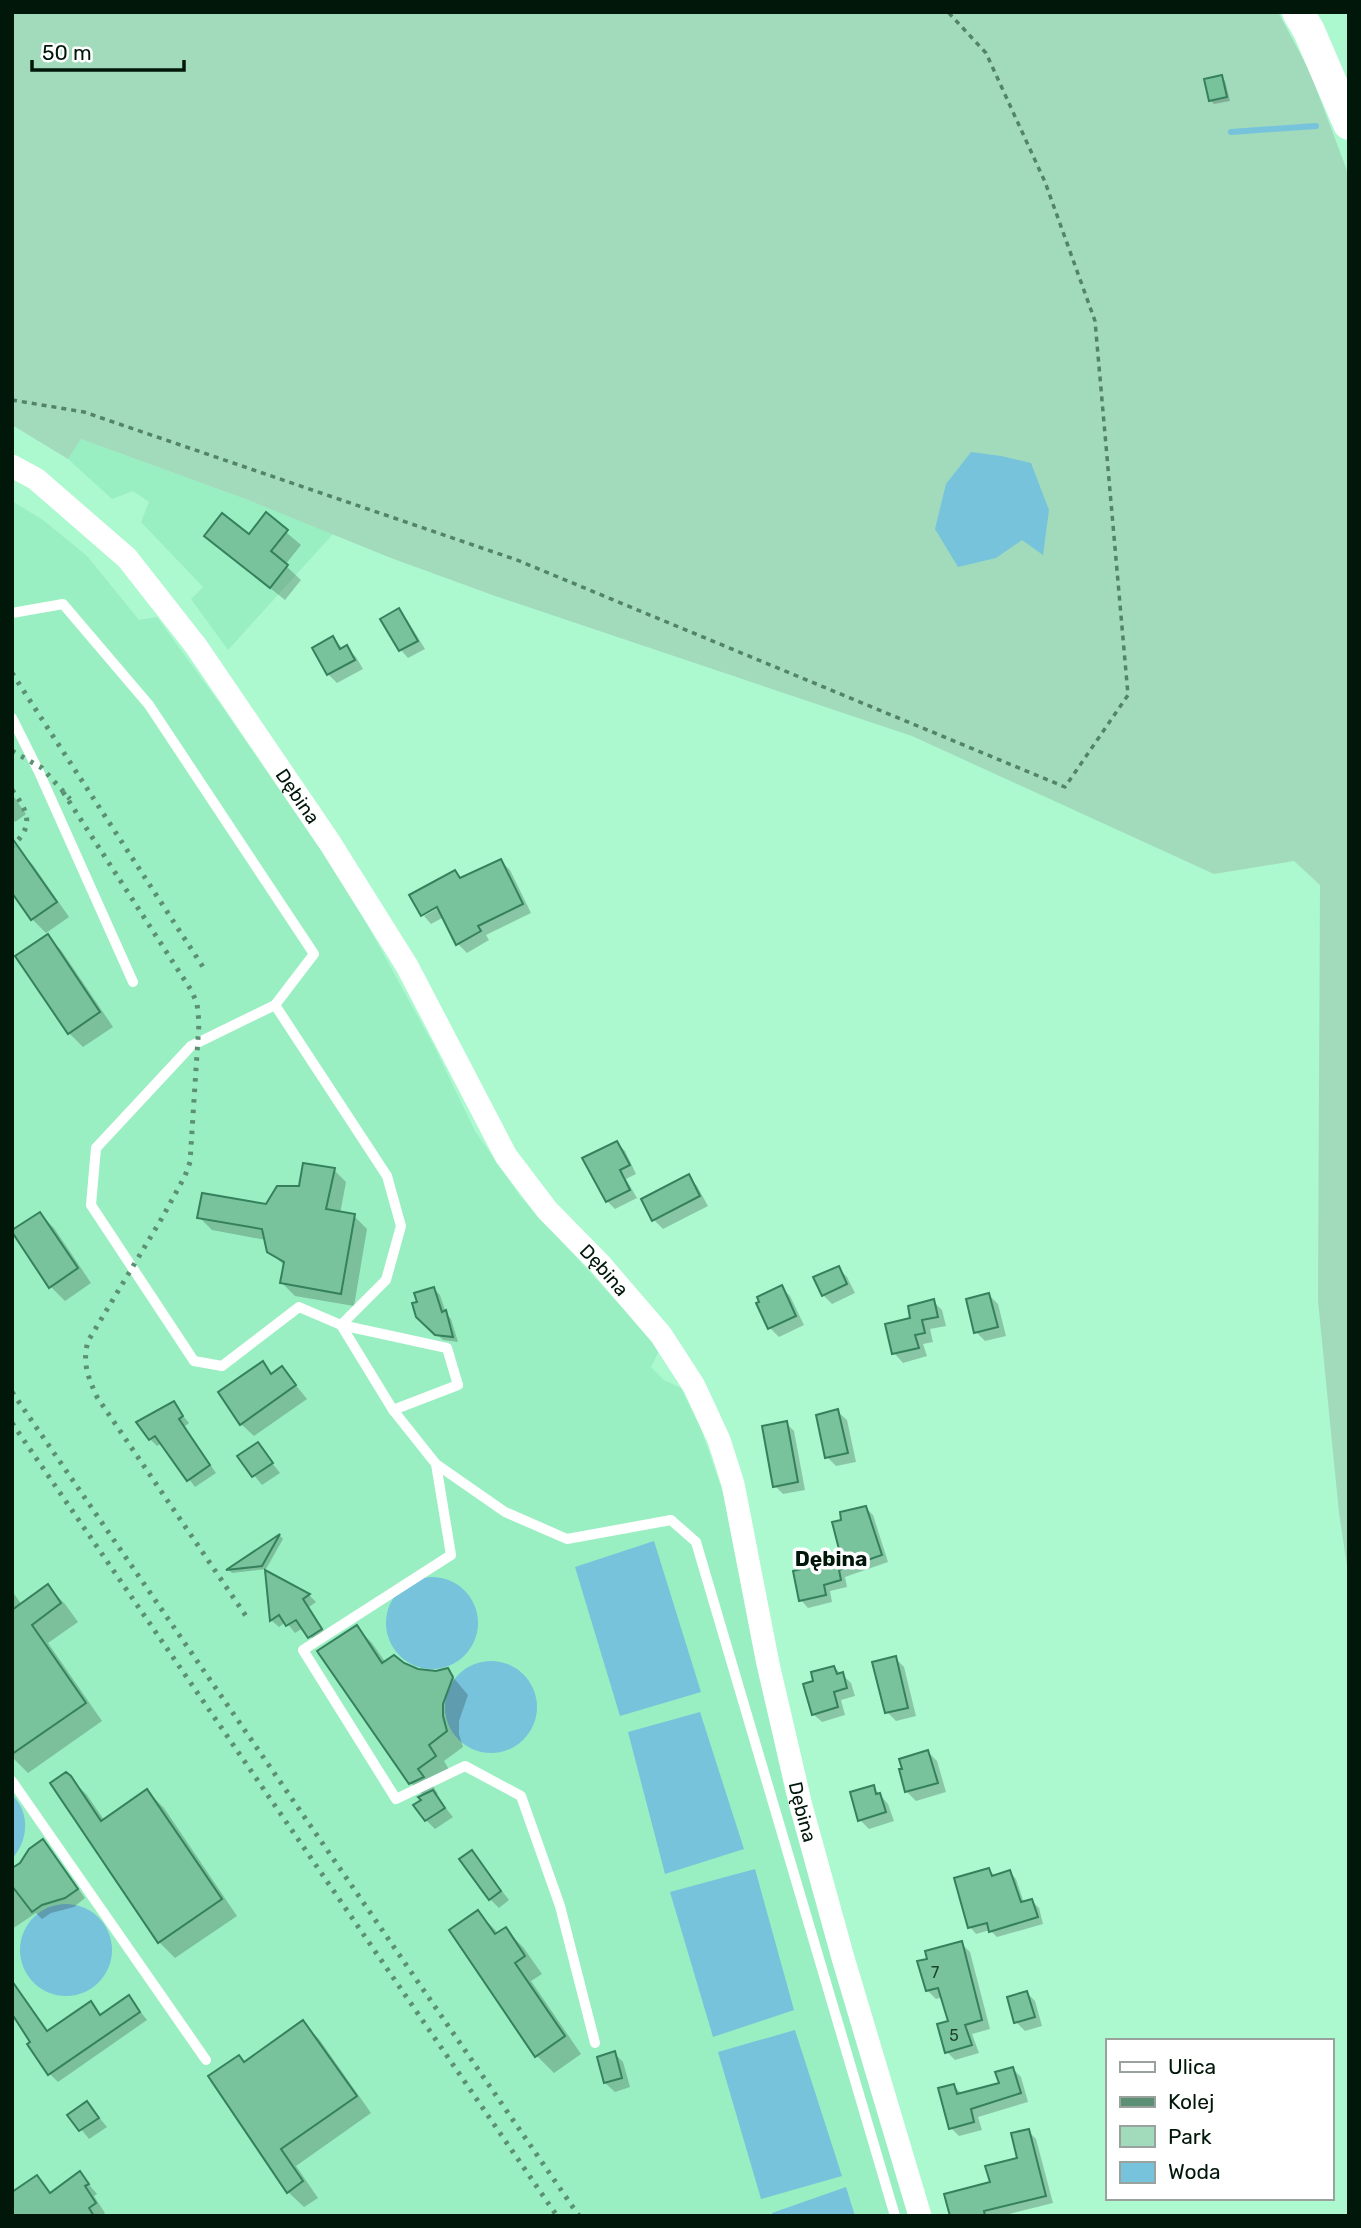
<svg xmlns="http://www.w3.org/2000/svg" width="1361" height="2228" font-family="Rubik,sans-serif">
<style>
.built{fill:#9aefc2}
.green{fill:#a1dbbb}
.water{fill:#77c3dc}
.shadow{fill:#0003}
.lines{fill:none;stroke-linecap:round;stroke-linejoin:round}
.stream{stroke:#77c3dc;stroke-width:6}
.building{fill:#78c39c;stroke:#35815d;stroke-width:2}
.path{stroke:#538369;stroke-width:3.5;stroke-dasharray:5 5;stroke-linecap:butt}
.service{stroke:#fff;stroke-width:10}
.minor{stroke:#fff;stroke-width:23}
.secondary{stroke:#fff;stroke-width:32}
.rail{stroke:#5c9074;stroke-width:5;stroke-dasharray:3.5 7;stroke-linecap:butt}
.labels{text-anchor:middle;stroke-width:7;stroke-linejoin:round;paint-order:stroke}
.number-label{font-size:16px;fill:#1e422e}
.street-label{font-size:19px;fill:#00170a;stroke:#fff}
.neighbourhood-label{font-size:21px;font-weight:bold;fill:#00170a;stroke:#fff}
</style>
<rect width="100%" height="100%" fill="#acf8cf"/>
<g class="built">
<polygon points="81,439 248,500 333,534 228,650 191,599 203,587 141,522 149,502 133,491 112,499 68,459"/>
<polygon points="12,501 43,520 87,556 139,620 157,617 223,708 346,886 434,1046 475,1131 520,1196 660,1349 651,1367 664,1380 681,1388 701,1429 723,1493 785,1792 910,2216 12,2216"/>
</g>
<polygon class="green" points="12,12 1278,12 1310,72 1346,168 1349,182 1349,1579 1339,1513 1318,1301 1320,885 1294,861 1214,874 912,736 498,597 391,558 248,500 81,439 68,459 12,425"/>
<g class="water">
<polygon points="971,452 1001,456 1031,463 1049,510 1043,555 1022,540 996,558 958,567 935,529 946,484"/>
<polygon points="654,1541 701,1692 620,1716 575,1567"/>
<circle cx="432" cy="1623" r="46"/>
<circle cx="491" cy="1707" r="46"/>
<polygon points="700,1712 744,1849 665,1874 628,1732"/>
<path d="M12,1795c19,18 16,46 0,64z"/>
<polygon points="755,1869 794,2010 713,2037 670,1892"/>
<circle cx="66" cy="1950" r="46"/>
<polygon points="795,2030 842,2176 761,2199 718,2052"/>
<polygon points="846,2187 855,2216 773,2216 772,2213"/>
</g>
<g class="shadow">
<polygon points="1221,77 1225,81 1230,101 1214,104 1210,100"/>
<polygon points="266,515 301,545 285,565 301,580 285,600 221,549 207,535 249,536"/>
<polygon points="399,610 406,618 425,649 408,658 401,650 383,620"/>
<polygon points="333,638 343,649 347,648 356,657 363,669 337,683 328,674"/>
<polygon points="12,794 26,814 15,822 12,818"/>
<polygon points="19,851 33,865 69,917 46,933 32,919"/>
<polygon points="501,861 510,870 531,913 486,935 489,940 467,953 458,944 444,917 431,924 424,916 445,904 454,872 462,879"/>
<polygon points="47,936 61,950 113,1027 83,1047 69,1033"/>
<polygon points="617,1143 625,1151 636,1174 626,1179 637,1198 615,1209 607,1201"/>
<polygon points="334,1170 346,1182 340,1214 354,1216 367,1229 354,1306 295,1296 282,1283 285,1266 269,1251 266,1240 212,1230 199,1217 267,1206"/>
<polygon points="688,1177 697,1186 708,1206 663,1229 654,1220"/>
<polygon points="40,1214 54,1228 91,1283 65,1301 51,1287"/>
<polygon points="838,1268 847,1277 855,1293 832,1304 823,1295"/>
<polygon points="781,1287 790,1296 804,1325 779,1337 770,1328 759,1304"/>
<polygon points="434,1289 440,1295 446,1313 451,1319 458,1342 443,1340 418,1316"/>
<polygon points="989,1295 998,1304 1006,1336 985,1341 976,1332"/>
<polygon points="933,1301 942,1310 946,1326 930,1329 933,1342 923,1344 927,1356 903,1363 894,1353 912,1319"/>
<polygon points="262,1363 273,1374 282,1368 307,1399 254,1436 241,1424"/>
<polygon points="173,1404 189,1423 184,1427 216,1473 195,1487 162,1443 157,1446 150,1439"/>
<polygon points="837,1411 847,1420 856,1462 836,1466 827,1457"/>
<polygon points="786,1423 794,1431 805,1490 783,1494 775,1486"/>
<polygon points="257,1444 280,1473 262,1485 239,1457"/>
<polygon points="866,1508 873,1515 888,1562 845,1577 847,1587 830,1591 832,1602 808,1608 801,1600 842,1554 844,1521"/>
<polygon points="280,1536 283,1539 266,1569 232,1573 229,1570"/>
<polygon points="267,1573 309,1595 316,1602 309,1607 328,1637 317,1644 303,1628 295,1633 286,1622 279,1627 271,1620"/>
<polygon points="48,1587 65,1604 78,1622 48,1643 102,1721 28,1773 12,1757 12,1591 22,1605"/>
<polygon points="356,1627 372,1643 386,1663 403,1664 417,1671 436,1673 447,1670 468,1695 459,1721 459,1734 463,1747 444,1761 451,1773 433,1786 438,1794 435,1795 453,1817 435,1829 426,1820 424,1796 411,1783"/>
<polygon points="895,1658 904,1667 916,1716 896,1721 887,1712"/>
<polygon points="834,1667 851,1683 855,1696 841,1700 845,1715 822,1722 813,1714 815,1682"/>
<polygon points="928,1752 937,1761 946,1792 916,1801 906,1791"/>
<polygon points="70,1778 87,1795 104,1820 147,1791 164,1808 237,1916 175,1958 159,1942"/>
<polygon points="873,1787 888,1804 894,1821 869,1829 860,1820"/>
<polygon points="43,1841 51,1850 85,1898 74,1907 51,1913 42,1919 36,1913 12,1929 12,1870"/>
<polygon points="472,1852 509,1900 499,1908 490,1899"/>
<polygon points="989,1870 996,1877 1010,1872 1016,1879 1024,1903 1032,1901 1039,1908 1043,1924 997,1937 990,1930 976,1934 970,1927"/>
<polygon points="478,1912 499,1934 505,1929 523,1947 542,1974 531,1981 581,2054 554,2073 536,2055"/>
<polygon points="961,1943 970,1952 990,2029 972,2034 979,2053 955,2060 947,2052 950,2022 943,1997 936,1999 927,1990 929,1960"/>
<polygon points="12,1982 48,2032 91,2003 102,2016 129,1997 147,2020 58,2082 50,2074 33,2042"/>
<polygon points="1027,1993 1035,2001 1042,2026 1025,2031 1016,2022"/>
<polygon points="303,2023 319,2039 371,2113 296,2166 318,2198 304,2207 288,2192 245,2063"/>
<polygon points="614,2053 623,2062 630,2087 615,2092 605,2083"/>
<polygon points="1013,2069 1021,2077 1028,2102 978,2117 982,2130 959,2136 951,2128 954,2086 963,2095 1001,2084"/>
<polygon points="87,2103 107,2127 89,2139 70,2115"/>
<polygon points="1028,2131 1036,2139 1053,2203 1001,2216 952,2216 1019,2159"/>
<polygon points="79,2173 97,2194 94,2196 105,2213 101,2216 12,2216 37,2177 51,2194"/>
</g>
<g class="lines">
<polyline class="stream" points="1231,132 1316,126"/>
</g>
<g class="building">
<polygon points="1222,75 1227,97 1209,101 1204,79"/>
<polygon points="266,512 288,530 271,551 288,565 270,588 204,536 222,513 249,534"/>
<polygon points="399,608 418,641 399,651 380,619"/>
<polygon points="333,636 340,649 347,645 355,660 327,675 312,648"/>
<polygon points="12,838 57,902 31,920 12,893"/>
<polygon points="501,859 523,904 478,926 481,931 456,945 437,907 421,916 409,895 455,870 460,878"/>
<polygon points="48,934 100,1012 68,1034 15,956"/>
<polygon points="617,1141 630,1165 620,1170 630,1190 606,1202 582,1158"/>
<polygon points="303,1163 335,1168 326,1209 355,1214 341,1294 280,1283 284,1262 267,1252 262,1229 197,1218 202,1193 266,1204 277,1186 299,1186"/>
<polygon points="689,1174 700,1196 652,1221 641,1199"/>
<polygon points="40,1212 78,1268 49,1288 12,1232 12,1230"/>
<polygon points="839,1266 847,1284 822,1296 813,1277"/>
<polygon points="782,1285 796,1316 768,1329 756,1303 759,1302 757,1297"/>
<polygon points="434,1287 442,1312 446,1310 453,1337 435,1335 416,1317 412,1303 417,1302 414,1293"/>
<polygon points="989,1293 998,1327 974,1333 966,1299"/>
<polygon points="934,1299 938,1317 922,1320 925,1333 915,1335 919,1348 892,1354 885,1324 910,1318 908,1306"/>
<polygon points="263,1361 271,1374 282,1366 296,1385 240,1425 218,1392"/>
<polygon points="174,1401 183,1416 179,1419 210,1465 187,1481 155,1436 149,1440 136,1422"/>
<polygon points="838,1409 848,1453 825,1458 816,1415"/>
<polygon points="787,1421 798,1482 773,1487 762,1426"/>
<polygon points="258,1442 273,1463 252,1477 237,1456"/>
<polygon points="866,1506 882,1555 839,1570 841,1580 824,1585 826,1595 799,1601 793,1571 805,1568 803,1562 840,1553 832,1522 841,1520 840,1512"/>
<polygon points="280,1534 262,1566 226,1570"/>
<polygon points="265,1570 310,1594 303,1599 322,1629 308,1638 296,1620 286,1626 279,1615 270,1621"/>
<polygon points="48,1584 61,1603 32,1625 86,1703 12,1754 12,1610"/>
<polygon points="357,1625 382,1663 394,1655 404,1663 418,1669 436,1671 448,1668 453,1677 443,1704 443,1716 447,1731 429,1745 436,1756 418,1769 424,1777 409,1784 317,1651"/>
<polygon points="896,1656 908,1708 885,1713 872,1662"/>
<polygon points="834,1666 837,1674 843,1672 847,1688 834,1692 838,1707 812,1715 803,1684 813,1681 811,1672"/>
<polygon points="928,1750 938,1783 905,1792 899,1769 902,1769 899,1759"/>
<polygon points="66,1772 71,1776 101,1821 147,1789 222,1899 158,1943 50,1783"/>
<polygon points="874,1785 876,1794 880,1793 886,1812 858,1821 850,1792"/>
<polygon points="433,1790 445,1808 425,1821 413,1805 421,1800 418,1797"/>
<polygon points="43,1839 78,1889 65,1898 42,1905 32,1912 12,1886 12,1868 20,1863 29,1849"/>
<polygon points="472,1850 501,1891 489,1900 459,1859"/>
<polygon points="989,1868 992,1876 1010,1870 1021,1902 1032,1899 1038,1917 989,1932 987,1923 968,1928 954,1878"/>
<polygon points="478,1910 495,1934 506,1927 525,1956 515,1963 565,2036 535,2057 449,1930"/>
<polygon points="962,1941 982,2020 965,2025 972,2045 945,2053 937,2024 948,2021 938,1988 926,1991 917,1961 927,1959 925,1951"/>
<polygon points="12,1981 47,2031 91,2001 100,2015 129,1995 140,2012 48,2075 27,2044 30,2042 12,2014"/>
<polygon points="1027,1991 1035,2017 1014,2023 1007,1997"/>
<polygon points="303,2020 357,2096 281,2149 303,2181 287,2193 208,2076 239,2055 244,2062"/>
<polygon points="615,2051 622,2078 604,2083 597,2057"/>
<polygon points="1013,2067 1021,2093 971,2109 974,2122 949,2129 938,2088 954,2084 957,2094 999,2083 995,2072"/>
<polygon points="87,2101 99,2118 79,2131 67,2115"/>
<polygon points="1029,2129 1046,2196 984,2211 985,2216 950,2216 944,2194 990,2182 985,2166 1017,2158 1011,2133"/>
<polygon points="80,2171 89,2184 85,2186 96,2203 89,2208 94,2216 12,2216 12,2192 37,2175 50,2193"/>
</g>
<g class="lines">
<polyline class="path" points="12,400 84,412 517,560 1065,787 1128,695 1095,321 1045,182 986,53 948,12"/>
<g class="service">
<polyline points="12,613 63,604 149,705 314,954 275,1005 191,1046 96,1148 91,1205 194,1361 222,1366 299,1307 341,1325 386,1280 401,1226 387,1176 275,1005"/>
<polyline points="12,718 39,772 133,982"/>
<polyline points="341,1325 393,1410 436,1464 505,1512 567,1539 671,1520 696,1542 895,2216"/>
<polyline points="341,1325 447,1348 458,1385 393,1410"/>
<polyline points="436,1464 451,1555 303,1650 396,1799 465,1766 521,1796 560,1906 595,2043"/>
<polyline points="12,1781 206,2060"/>
</g>
<path class="minor" id="s1" d="M12,466l24,13 91,79 69,88 134,197 77,123 99,190 41,54 53,54 61,71 33,51 25,54 14,44 35,180 33,142 42,152 77,258"/>
<polyline class="secondary" points="1298,12 1309,31 1349,124"/>
<g class="rail">
<polyline points="12,673 203,967"/>
<polyline points="12,751 42,768 70,799"/>
<path d="M12,790c16,21 23,36 0,56"/>
<path d="M63,792l128,198 6,13 2,20 -9,139 -5,14 -23,42 -74,123c-6,22 0,36 9,56l151,222"/>
<polyline points="12,1392 579,2216"/>
<polyline points="12,1423 557,2216"/>
</g>
</g>
<g class="labels">
<g class="number-label">
<text x="935" y="1978">7</text>
<text x="954" y="2041">5</text>
</g>
<g class="street-label">
<text dy="7" stroke="none"><textPath href="#s1" startOffset="441">Dębina</textPath></text>
<text dy="7" stroke="none"><textPath href="#s1" startOffset="1008">Dębina</textPath></text>
<text dy="7" stroke="none"><textPath href="#s1" startOffset="1596">Dębina</textPath></text>
</g>
<g class="neighbourhood-label">
<text x="831" y="1566">Dębina</text>
</g>
</g>
<rect width="1361" height="2228" fill="none" stroke="#00170a" stroke-width="28"/>
<rect x="1106" y="2039" width="228" height="161" fill="#ffffff" stroke="#99a29d" stroke-width="2"/>
<rect x="1120" y="2062" width="35" height="10" fill="#ffffff" stroke="#99a29d" stroke-width="2"/>
<text x="1168" y="2074" font-size="21" fill="#00170a">Ulica</text>
<rect x="1120" y="2097" width="35" height="10" fill="#5c9074" stroke="#99a29d" stroke-width="2"/>
<text x="1168" y="2109" font-size="21" fill="#00170a">Kolej</text>
<rect x="1120" y="2126" width="35" height="21" fill="#a1dbbb" stroke="#99a29d" stroke-width="2"/>
<text x="1168" y="2144" font-size="21" fill="#00170a">Park</text>
<rect x="1120" y="2162" width="35" height="21" fill="#77c3dc" stroke="#99a29d" stroke-width="2"/>
<text x="1168" y="2179" font-size="21" fill="#00170a">Woda</text>
<path d="M32 60v10h152v-10" fill="none" stroke="#00170a" stroke-width="3.5"/>
<text x="42" y="60" font-size="21" fill="#00170a" stroke="#ffffff" stroke-width="5" paint-order="stroke">50 m</text>
</svg>
